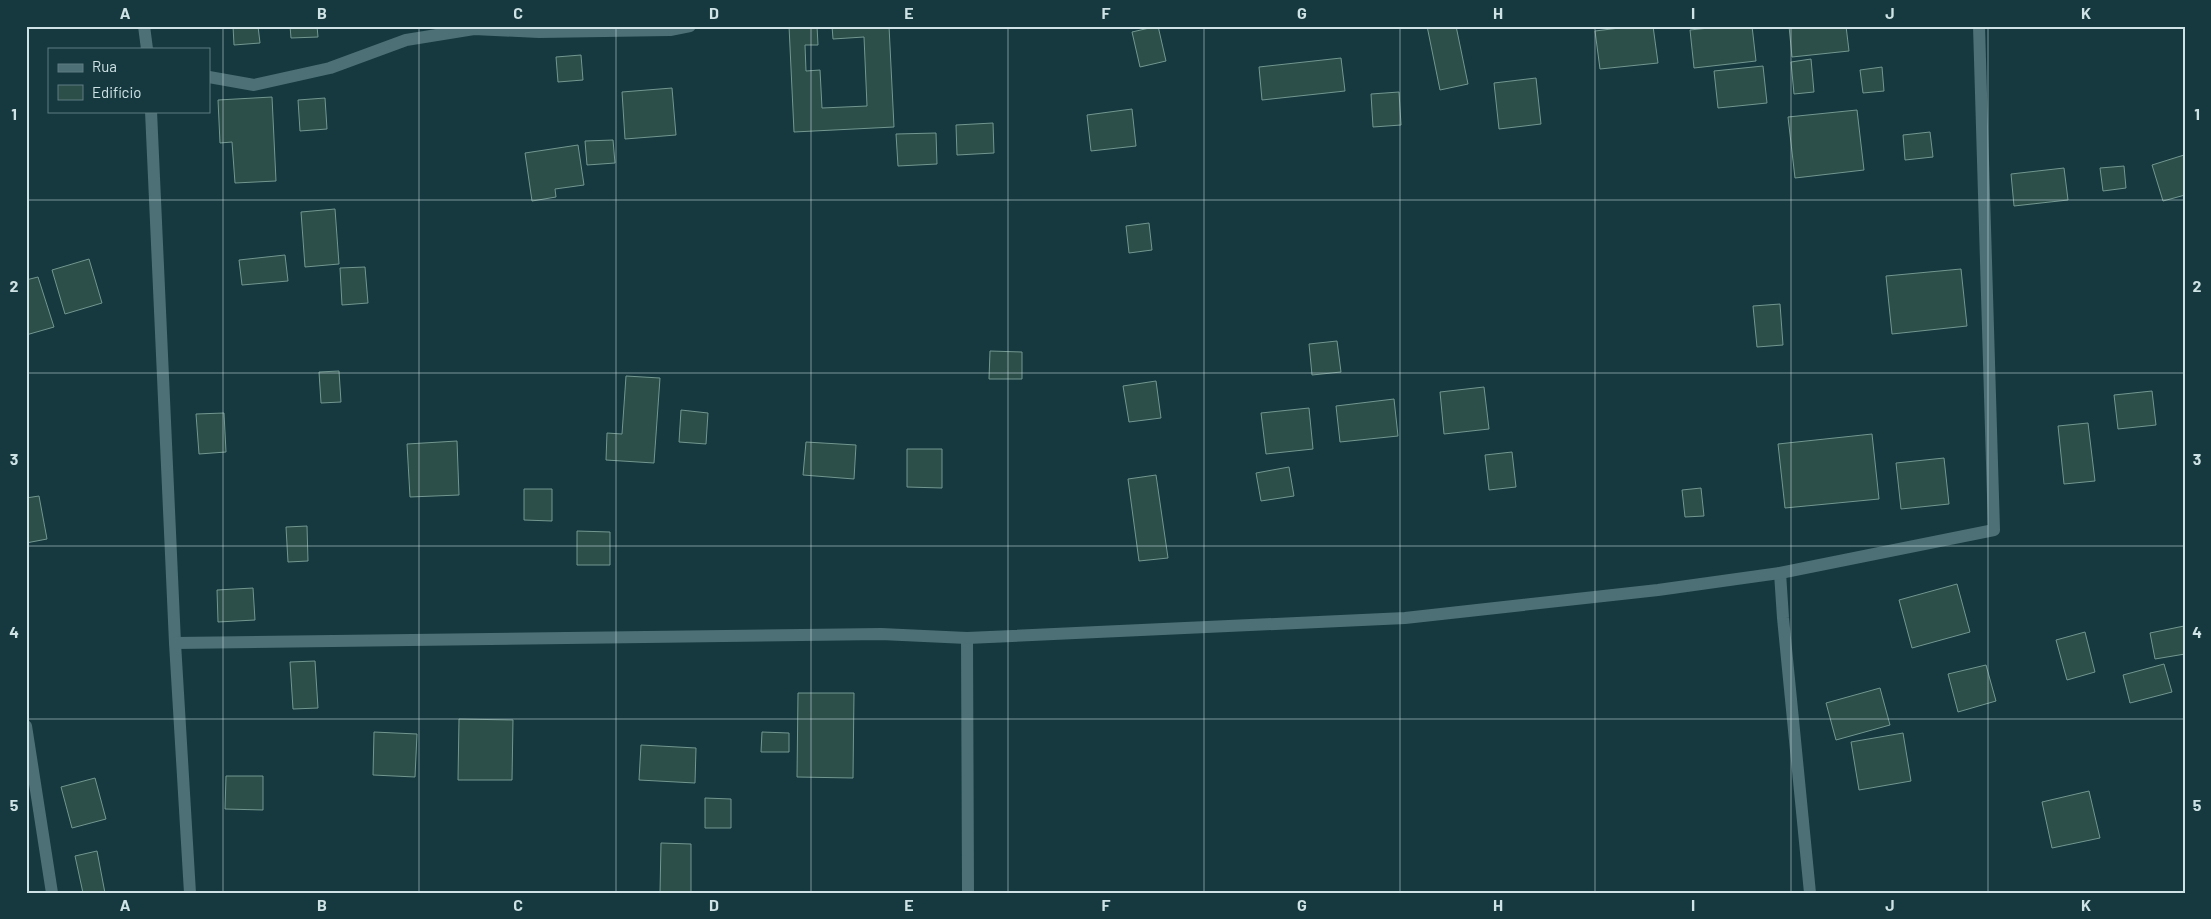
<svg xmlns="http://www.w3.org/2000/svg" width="2211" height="919" font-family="Barlow,sans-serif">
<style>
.building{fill:#2d4f4a;stroke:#729790}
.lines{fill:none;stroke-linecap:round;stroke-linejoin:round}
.street{stroke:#4c7075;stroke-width:12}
.grid{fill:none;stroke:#cfe2e5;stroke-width:1;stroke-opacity:0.55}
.neatline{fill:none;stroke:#cfe2e5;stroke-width:2}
.grid-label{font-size:16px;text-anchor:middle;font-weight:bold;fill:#cfe2e5}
</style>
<rect width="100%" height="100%" fill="#15393e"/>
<g class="building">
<polygon points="233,26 258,26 260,43 234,45"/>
<polygon points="290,26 317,26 318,37 291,38"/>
<polygon points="789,26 817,26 818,45 805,45 806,71 820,70 822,108 867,106 864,37 833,39 832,26 889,26 894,127 794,132"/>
<polygon points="1158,26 1166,61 1140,67 1132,32"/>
<polygon points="1427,26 1456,26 1468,84 1440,90"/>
<polygon points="1636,26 1653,26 1658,63 1600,69 1595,31"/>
<polygon points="1728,26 1752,26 1756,61 1694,68 1690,30"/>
<polygon points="1789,26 1846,26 1849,51 1792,57"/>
<polygon points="581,55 583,80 558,82 556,57"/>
<polygon points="1341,58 1345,91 1262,100 1259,67"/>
<polygon points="1811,59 1814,92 1794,94 1791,62"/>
<polygon points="1763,66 1767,103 1718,108 1714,71"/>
<polygon points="1882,67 1884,91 1863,93 1860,70"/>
<polygon points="1536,78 1541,124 1499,129 1494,83"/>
<polygon points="672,88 676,135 625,139 622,92"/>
<polygon points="1399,92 1401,125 1373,127 1371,94"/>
<polygon points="272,97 276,181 235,183 232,142 220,143 218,100"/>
<polygon points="325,98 327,129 300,131 298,100"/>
<polygon points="1132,109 1136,146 1091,151 1087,115"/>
<polygon points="1857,110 1864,170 1795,178 1788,117"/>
<polygon points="993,123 994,153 957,155 956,125"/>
<polygon points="1930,132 1933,157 1905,160 1903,135"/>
<polygon points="936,133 937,164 898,166 896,134"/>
<polygon points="613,140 615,163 587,165 585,141"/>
<polygon points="578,145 584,185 555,189 556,197 532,201 525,153"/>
<polygon points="2184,155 2185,195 2163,201 2152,165"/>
<polygon points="2124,166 2126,188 2103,191 2100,168"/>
<polygon points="2064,168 2068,200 2014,206 2011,174"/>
<polygon points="335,209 339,264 305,267 301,212"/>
<polygon points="1149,223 1152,250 1129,253 1126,226"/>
<polygon points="285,255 288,281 242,285 239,260"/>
<polygon points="89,259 102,303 65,314 52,270"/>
<polygon points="365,267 368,303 342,305 340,268"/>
<polygon points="1961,269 1967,326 1892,334 1886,276"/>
<polygon points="38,277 54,327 26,335 26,280"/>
<polygon points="1780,304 1783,345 1757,347 1753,306"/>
<polygon points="1337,341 1341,372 1312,375 1309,344"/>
<polygon points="990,351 1022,352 1022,379 989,379"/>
<polygon points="339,371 341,402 321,403 319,372"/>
<polygon points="626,376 660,378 654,463 606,460 607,433 622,434"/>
<polygon points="1156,381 1161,418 1129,422 1123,386"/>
<polygon points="1484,387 1489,429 1444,434 1440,392"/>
<polygon points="2152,391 2156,425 2118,429 2114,395"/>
<polygon points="1394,399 1398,436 1340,442 1336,406"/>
<polygon points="1309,408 1313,449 1266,454 1261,413"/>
<polygon points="681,410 708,413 706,444 679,442"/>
<polygon points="224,413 226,452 199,454 196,414"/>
<polygon points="2088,423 2095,481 2064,484 2058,426"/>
<polygon points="1872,434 1879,499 1785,508 1778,444"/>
<polygon points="457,441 459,495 410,497 407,444"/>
<polygon points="806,442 856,445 854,479 803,475"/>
<polygon points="907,449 942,449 942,488 907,487"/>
<polygon points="1512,452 1516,487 1489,490 1485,455"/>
<polygon points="1944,458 1949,504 1901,509 1896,463"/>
<polygon points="1289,467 1294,496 1261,501 1256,473"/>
<polygon points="1156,475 1168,558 1139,561 1128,479"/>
<polygon points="1701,488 1704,516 1685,517 1682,490"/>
<polygon points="524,489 552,489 552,521 524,520"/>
<polygon points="39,496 47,539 26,543 26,498"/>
<polygon points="307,526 308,561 288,562 286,527"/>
<polygon points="577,531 610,532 610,565 577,565"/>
<polygon points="1957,584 1970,632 1912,648 1899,600"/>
<polygon points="253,588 255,620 218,622 217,590"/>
<polygon points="2184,626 2185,654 2155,659 2150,633"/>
<polygon points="2085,632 2095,672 2067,680 2056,640"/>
<polygon points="315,661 318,708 293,709 290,662"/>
<polygon points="2164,664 2172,692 2130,703 2123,675"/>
<polygon points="1986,665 1996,701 1958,712 1948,674"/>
<polygon points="1880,688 1890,725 1836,740 1826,703"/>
<polygon points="798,693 854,693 853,778 797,777"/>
<polygon points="459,719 513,720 512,780 458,780"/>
<polygon points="374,732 417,734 415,777 373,775"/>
<polygon points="762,732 789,733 789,752 761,752"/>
<polygon points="1903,733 1911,781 1859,790 1851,742"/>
<polygon points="641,745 696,748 695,783 639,780"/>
<polygon points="226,776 263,776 263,810 225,809"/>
<polygon points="95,778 106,819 72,828 61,787"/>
<polygon points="2089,791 2100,838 2052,848 2042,802"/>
<polygon points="705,798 731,799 731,828 705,828"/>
<polygon points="661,843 691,844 691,893 660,893"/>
<polygon points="97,851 105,893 83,893 75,856"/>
</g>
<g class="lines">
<g class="street">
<polyline points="144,26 147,49"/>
<polyline points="209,77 254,85 330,68 406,40 474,29 539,32 670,30 690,26"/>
<polyline points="151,111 175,643 190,893"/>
<polyline points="1780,573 1783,618 1810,893"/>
<polyline points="967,638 968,893"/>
<polyline points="175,643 881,634 967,638 1405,618 1658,590 1780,573 1994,530 1979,26"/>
<polyline points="26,726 52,893"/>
</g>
</g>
<path class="grid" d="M223,26v867M419,26v867M616,26v867M811,26v867M1008,26v867M1204,26v867M1400,26v867M1595,26v867M1791,26v867M1988,26v867M26,200h2159M26,373h2159M26,546h2159M26,719h2159"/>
<rect width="2211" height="919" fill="none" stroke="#15393e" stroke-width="55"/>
<rect x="48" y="48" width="162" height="65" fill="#15393e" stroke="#5f7d81"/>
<rect x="58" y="64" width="25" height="8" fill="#4c7075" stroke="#5f7d81"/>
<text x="92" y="72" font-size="15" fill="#cfe2e5">Rua</text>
<rect x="58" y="85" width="25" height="15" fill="#2d4f4a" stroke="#5f7d81"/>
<text x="92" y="98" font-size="15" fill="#cfe2e5">Edifício</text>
<rect x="28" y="28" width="2156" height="864" class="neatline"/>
<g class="grid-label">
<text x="125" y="19">A</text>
<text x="322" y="19">B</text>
<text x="518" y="19">C</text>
<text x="714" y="19">D</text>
<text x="909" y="19">E</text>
<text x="1106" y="19">F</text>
<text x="1302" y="19">G</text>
<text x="1498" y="19">H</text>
<text x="1693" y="19">I</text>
<text x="1890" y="19">J</text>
<text x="2086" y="19">K</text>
<text x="14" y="120">1</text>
<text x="2197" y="120">1</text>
<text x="14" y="292">2</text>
<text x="2197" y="292">2</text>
<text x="14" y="465">3</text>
<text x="2197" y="465">3</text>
<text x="14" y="638">4</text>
<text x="2197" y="638">4</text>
<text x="14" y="811">5</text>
<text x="2197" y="811">5</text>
<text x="125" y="911">A</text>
<text x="322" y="911">B</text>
<text x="518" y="911">C</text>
<text x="714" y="911">D</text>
<text x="909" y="911">E</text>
<text x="1106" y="911">F</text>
<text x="1302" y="911">G</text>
<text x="1498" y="911">H</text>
<text x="1693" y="911">I</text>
<text x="1890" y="911">J</text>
<text x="2086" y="911">K</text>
</g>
</svg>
